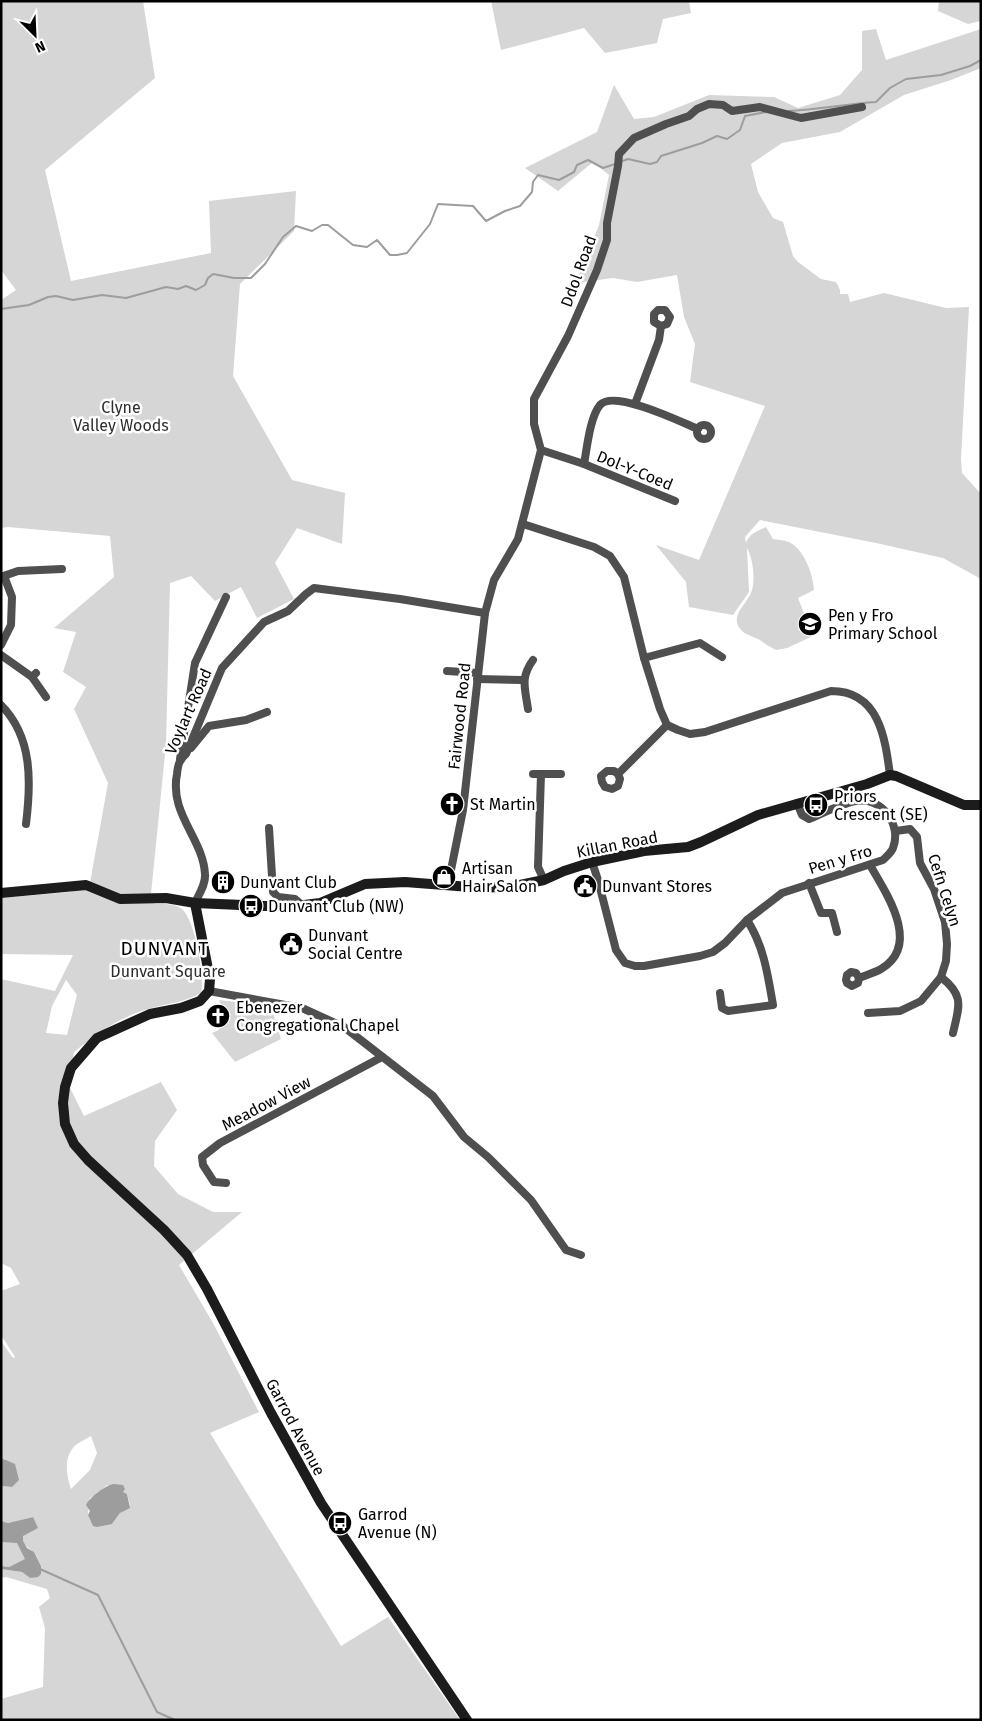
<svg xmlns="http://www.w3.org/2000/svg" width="982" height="1721" font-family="'Fira Sans',sans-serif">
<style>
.green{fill:#d6d6d6;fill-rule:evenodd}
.water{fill:#9d9d9d}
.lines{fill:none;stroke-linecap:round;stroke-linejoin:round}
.stream{stroke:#9d9d9d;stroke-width:2}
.street{stroke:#4f4f4f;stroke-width:8}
.secondary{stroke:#1c1c1c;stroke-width:10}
.labels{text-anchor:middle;stroke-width:5;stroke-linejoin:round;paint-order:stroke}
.street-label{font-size:16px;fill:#000;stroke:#fff}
.park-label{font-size:16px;fill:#2d2d2d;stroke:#fff}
.poi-label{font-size:16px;fill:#000;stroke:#fff;text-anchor:start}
.quarter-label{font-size:19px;letter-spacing:1px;fill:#000;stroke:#fff}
</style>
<rect width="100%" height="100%" fill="#fff"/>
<g class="green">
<path d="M1,1h142l12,77 -110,92 26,111 140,-28 -2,-52 87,-10 -2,40 -54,53 -7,92 59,104 53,13 -3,51 -45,-16 -22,35 19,36 -37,19 -16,-31 -26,14 -24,-25 -21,7 -4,161 -15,150 4,10c9,0 19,-1 27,5 13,11 23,68 19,84 -17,10 -38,11 -56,17 -27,8 -50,25 -71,42l-5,34 15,30 77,-34 16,28 -22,31 -1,25 24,28 35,18h29l-63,53 34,58 46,89 -49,21 131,213 47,-29 72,103h-459v-19l2,1 -2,-3 42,-12 2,-59 -6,-21 11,-9 -3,-9 -41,-12 -5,1v-9l21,3 8,6 11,-12c-2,-4 -4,-9 -6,-12 -6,-8 -12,-6 -13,-18l6,-4 5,-15 -25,6 -7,-2v-35l11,1 -6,-27 -5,-2v-117l12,17 2,-1 -14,-22v-44l19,-7 -9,-16 -10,-5v-284l54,12 18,-36 -72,-1v-56l69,-6 20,-9 18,-100 -34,-74 12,-22 -23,-15 13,-40 -22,-4 60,-51 -4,-41 -102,-9 -7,1v-228l15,-10 -15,-20zM66,980l11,15 -10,40 -21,-2 6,-27zM91,1436l6,17 -7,17 -19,19c-5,-14 -8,-34 6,-45 4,-3 10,-5 14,-8zM107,1485l20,9 3,11 -10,8 -8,11 -24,-9 2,-17 9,-5z"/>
<polygon points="491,1 689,1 691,13 663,19 657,43 605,53 584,28 501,50"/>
<polygon points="939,1 981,1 981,21 968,24 938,11"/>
<path d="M876,29l10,31 95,-31v39l-30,12 -47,15 -64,37 -58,11 -31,21 7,28 15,26 10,4 10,34 5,6 23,17 15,3 4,8v4h8l2,8 34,-9 62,15 23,-1 -8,152 1,14 19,21v85l-38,-21 -67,-15 -116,-23 -15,17 1,6c3,-9 11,-12 20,-16l7,12c5,1 11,1 16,3 15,7 24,32 25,48l-16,8 15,38 -26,12 -11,2c-6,-3 -11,-6 -16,-10 -5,-3 -14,-5 -18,-9 -14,-14 4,-26 9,-38 5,-13 2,-34 -4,-45l2,44 -16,23 -44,-8 -3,-25 -30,-37 43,15 66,-154 -75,-24 5,-38 -11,-27 -7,-42 -40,7 -24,-4 -37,5 23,-58 10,-50 -16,-13 -35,29 -33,-23 72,-36 17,-47 20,34 20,-2 55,-22 65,2 24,11 42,-13 22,-25v-39z"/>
<polygon points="219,1000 271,1006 281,1039 235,1062 212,1033 219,1030 219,1027 228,1023"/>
<polygon points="1,1542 17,1542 26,1559 9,1567 1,1566"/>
</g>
<g class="water">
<polygon points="1,1458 15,1464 19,1480 12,1487 1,1486"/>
<path d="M114,1484l9,1 2,4 -2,3 4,2 3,14 -10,5 -8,11 -15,3 -4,-1 -5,-11 2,-4 -4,-6c4,-8 20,-20 28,-21z"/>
<polygon points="33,1517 38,1528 23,1536 23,1541 27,1548 34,1552 41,1566 41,1574 38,1577 30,1578 22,1572 1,1569 1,1566 9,1567 25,1559 17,1543 1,1542 1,1521 8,1523"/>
</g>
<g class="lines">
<g class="stream">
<path d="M788,111c29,-1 58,-7 88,-9l14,-14 16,-9 35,-4 29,-9 11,-6"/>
<polyline points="620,162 628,159 650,164 657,162 661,156 702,143 717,136 727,139 740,130 745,116 766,112"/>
<polyline points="1,309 29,305 48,297 56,296 73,300 102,295 126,298 166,287 178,289 186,286 196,290 205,285 208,278 213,274 234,278 251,278 265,264 283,237 296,226 312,231 322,225 328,225 353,245 367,247 377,240 390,255 397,255 407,253 430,224 438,204 473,206 486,221 505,211 520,206 532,192 533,182 538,175 559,180 574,172 577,165 588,160 603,168 615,164"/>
<polyline points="40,1569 98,1595 157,1712 175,1720"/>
</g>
<g class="street">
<polygon points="658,310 665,310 670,317 667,324 661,326 654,322 654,314"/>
<polyline points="635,404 659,340 661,326"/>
<circle cx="704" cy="432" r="7"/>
<polyline points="541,450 584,464 675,501"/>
<path d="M584,464c3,-16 6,-47 16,-59 14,-16 81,17 98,24"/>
<path d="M523,524l71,23 16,9 14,21 20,81 16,51 7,16 11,5 12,4 15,-2 126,-41c48,0 54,46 59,84"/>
<polyline points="1,577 18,571 62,569"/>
<polyline points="1,645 11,625 12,597 4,576"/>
<polyline points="1,655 32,677"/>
<polyline points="644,658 700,643 722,657"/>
<polyline points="447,671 478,673"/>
<polyline points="36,673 32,677 46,697"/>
<polyline points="477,679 523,680"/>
<path d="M1,705c32,32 30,78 25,119"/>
<path d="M528,709c-3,-21 -8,-31 5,-49"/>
<polyline points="191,748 209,726 246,720 267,712"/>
<polyline points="180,759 195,663 226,597"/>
<polyline points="533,774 561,774"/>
<polyline points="541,774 538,867 544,880"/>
<polyline points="618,774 614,771 607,771 601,776 602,782 605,787 612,789 618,786 620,779 618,774 667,725"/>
<polyline points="269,828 273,892 278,897 295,899 302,905"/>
<path d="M592,862l6,18 18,70 9,13 10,3h9l56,-10 13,-4 12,-9 22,-23 35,-27 101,-33c3,-3 9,-8 10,-12 9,-23 -11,-51 -36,-47 -12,1 -36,13 -48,18l-7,-4 -5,-12"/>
<polyline points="809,883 821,913 832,913 837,932"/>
<polyline points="448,885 463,810 485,613 494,580 518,539 541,450 534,424 534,399 568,336 597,270 607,240 607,223 618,166 619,154 634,138 666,124 689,116 697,109 709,104 723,105 732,111 760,107 801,118 862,107"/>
<path d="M195,903c4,-9 11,-19 10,-29 -2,-36 -36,-60 -28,-100 1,-9 2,-14 9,-20l36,-86 42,-46 24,-11 18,-17 8,-6 86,11 85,14"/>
<path d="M941,977c24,19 18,29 12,56"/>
<path d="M859,978l-1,5 -6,3 -5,-3 -1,-3 1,-5 4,-3 5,1 3,5c7,-3 15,-5 22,-9 41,-24 5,-76 -11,-104"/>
<polyline points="209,991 302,1008 344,1027 433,1096 464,1137 488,1157 531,1200 566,1250 581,1255"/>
<path d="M720,993l2,15 6,3 45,-6c-5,-29 -9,-59 -26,-85"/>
<polyline points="868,1013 900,1011 921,1001 941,977 946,961 947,944 945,922 934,889 920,863 917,837 910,829 896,831"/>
<polyline points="226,1183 214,1182 203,1165 202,1157 220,1143 382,1057"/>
</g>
<g class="secondary">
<polyline points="1,893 86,885 120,899 166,898 195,903 288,907 320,903 365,884 405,882 483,888 515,886 544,880 564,871 592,862 644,851 688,847 701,842 758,815 867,784 890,775 896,776 964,805 981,805"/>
<polyline points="195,903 210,979 209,991 200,1001 181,1008 150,1014 97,1038 71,1068 65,1087 63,1103 65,1124 74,1144 88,1160 164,1230 187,1255 207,1289 271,1413 321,1503 467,1720"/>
</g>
</g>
<defs>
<g id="school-disc" transform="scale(1.25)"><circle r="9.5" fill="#000" stroke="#fff"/><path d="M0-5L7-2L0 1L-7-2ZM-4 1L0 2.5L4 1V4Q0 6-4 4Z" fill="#fff"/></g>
<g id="church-disc" transform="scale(1.25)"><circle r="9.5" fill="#000" stroke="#fff"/><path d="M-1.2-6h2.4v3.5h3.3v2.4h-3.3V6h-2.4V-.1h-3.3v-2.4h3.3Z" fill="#fff"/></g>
<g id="bus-disc" transform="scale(1.25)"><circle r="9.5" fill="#000" stroke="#fff"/><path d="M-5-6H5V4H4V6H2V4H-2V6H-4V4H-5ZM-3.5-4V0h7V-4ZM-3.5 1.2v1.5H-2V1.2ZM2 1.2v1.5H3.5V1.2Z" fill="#fff"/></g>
<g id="shop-disc" transform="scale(1.25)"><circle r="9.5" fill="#000" stroke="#fff"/><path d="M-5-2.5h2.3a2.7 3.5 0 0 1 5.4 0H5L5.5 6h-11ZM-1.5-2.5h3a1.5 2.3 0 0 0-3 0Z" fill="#fff"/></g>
<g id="building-disc" transform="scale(1.25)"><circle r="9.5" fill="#000" stroke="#fff"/><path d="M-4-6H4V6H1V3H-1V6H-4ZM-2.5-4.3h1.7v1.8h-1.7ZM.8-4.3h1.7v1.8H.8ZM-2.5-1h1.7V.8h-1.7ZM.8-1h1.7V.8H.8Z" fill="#fff"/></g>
<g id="civic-disc" transform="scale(1.25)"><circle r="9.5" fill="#000" stroke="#fff"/><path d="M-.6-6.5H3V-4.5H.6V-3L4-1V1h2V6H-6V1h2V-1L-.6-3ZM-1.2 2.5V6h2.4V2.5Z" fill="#fff"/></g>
</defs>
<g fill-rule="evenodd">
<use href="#school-disc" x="810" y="624"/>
<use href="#church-disc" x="452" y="804"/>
<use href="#bus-disc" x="816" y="805"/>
<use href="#shop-disc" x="444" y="877"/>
<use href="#building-disc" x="223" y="882"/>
<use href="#civic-disc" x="585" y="886"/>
<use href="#bus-disc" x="251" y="906"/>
<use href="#civic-disc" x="291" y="944"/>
<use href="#church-disc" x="218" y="1016"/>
<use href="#bus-disc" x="340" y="1523"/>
</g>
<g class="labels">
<g class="street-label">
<text transform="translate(578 271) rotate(-70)" y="6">Ddol Road</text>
<text transform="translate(635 470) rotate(22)" y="6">Dol-Y-Coed</text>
<text transform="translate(188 711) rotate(-66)" y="6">Voylart Road</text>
<text transform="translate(459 716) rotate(-84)" y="6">Fairwood Road</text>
<text transform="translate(617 844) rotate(-11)" y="6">Killan Road</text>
<text transform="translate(840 859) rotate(-17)" y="6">Pen y Fro</text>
<text transform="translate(945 890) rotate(72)" y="6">Cefn Celyn</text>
<text transform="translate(266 1103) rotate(-28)" y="6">Meadow View</text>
<text transform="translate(296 1427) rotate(62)" y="6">Garrod Avenue</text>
</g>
<g class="park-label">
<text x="121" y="413">Clyne<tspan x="121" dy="18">Valley Woods</tspan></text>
<text x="168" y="977">Dunvant Square</text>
</g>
<g class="poi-label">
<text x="828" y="621">Pen y Fro<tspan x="828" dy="18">Primary School</tspan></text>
<text x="834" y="802">Priors<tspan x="834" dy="18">Crescent (SE)</tspan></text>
<text x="470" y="810">St Martin</text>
<text x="462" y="874">Artisan<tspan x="462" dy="18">Hair Salon</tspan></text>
<text x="240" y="888">Dunvant Club</text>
<text x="602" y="892">Dunvant Stores</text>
<text x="268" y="912">Dunvant Club (NW)</text>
<text x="308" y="941">Dunvant<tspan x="308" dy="18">Social Centre</tspan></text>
<text x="236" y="1013">Ebenezer<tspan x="236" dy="18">Congregational Chapel</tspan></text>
<text x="358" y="1520">Garrod<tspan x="358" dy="18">Avenue (N)</tspan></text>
</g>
<g class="quarter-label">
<text x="165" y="955">DUNVANT</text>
</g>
</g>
<rect width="982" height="1721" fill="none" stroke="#000000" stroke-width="5"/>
<g transform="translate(35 35) rotate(156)" stroke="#ffffff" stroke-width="4" paint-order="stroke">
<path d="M0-4L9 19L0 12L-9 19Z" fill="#000000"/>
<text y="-8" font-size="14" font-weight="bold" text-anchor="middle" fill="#000000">N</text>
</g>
</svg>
